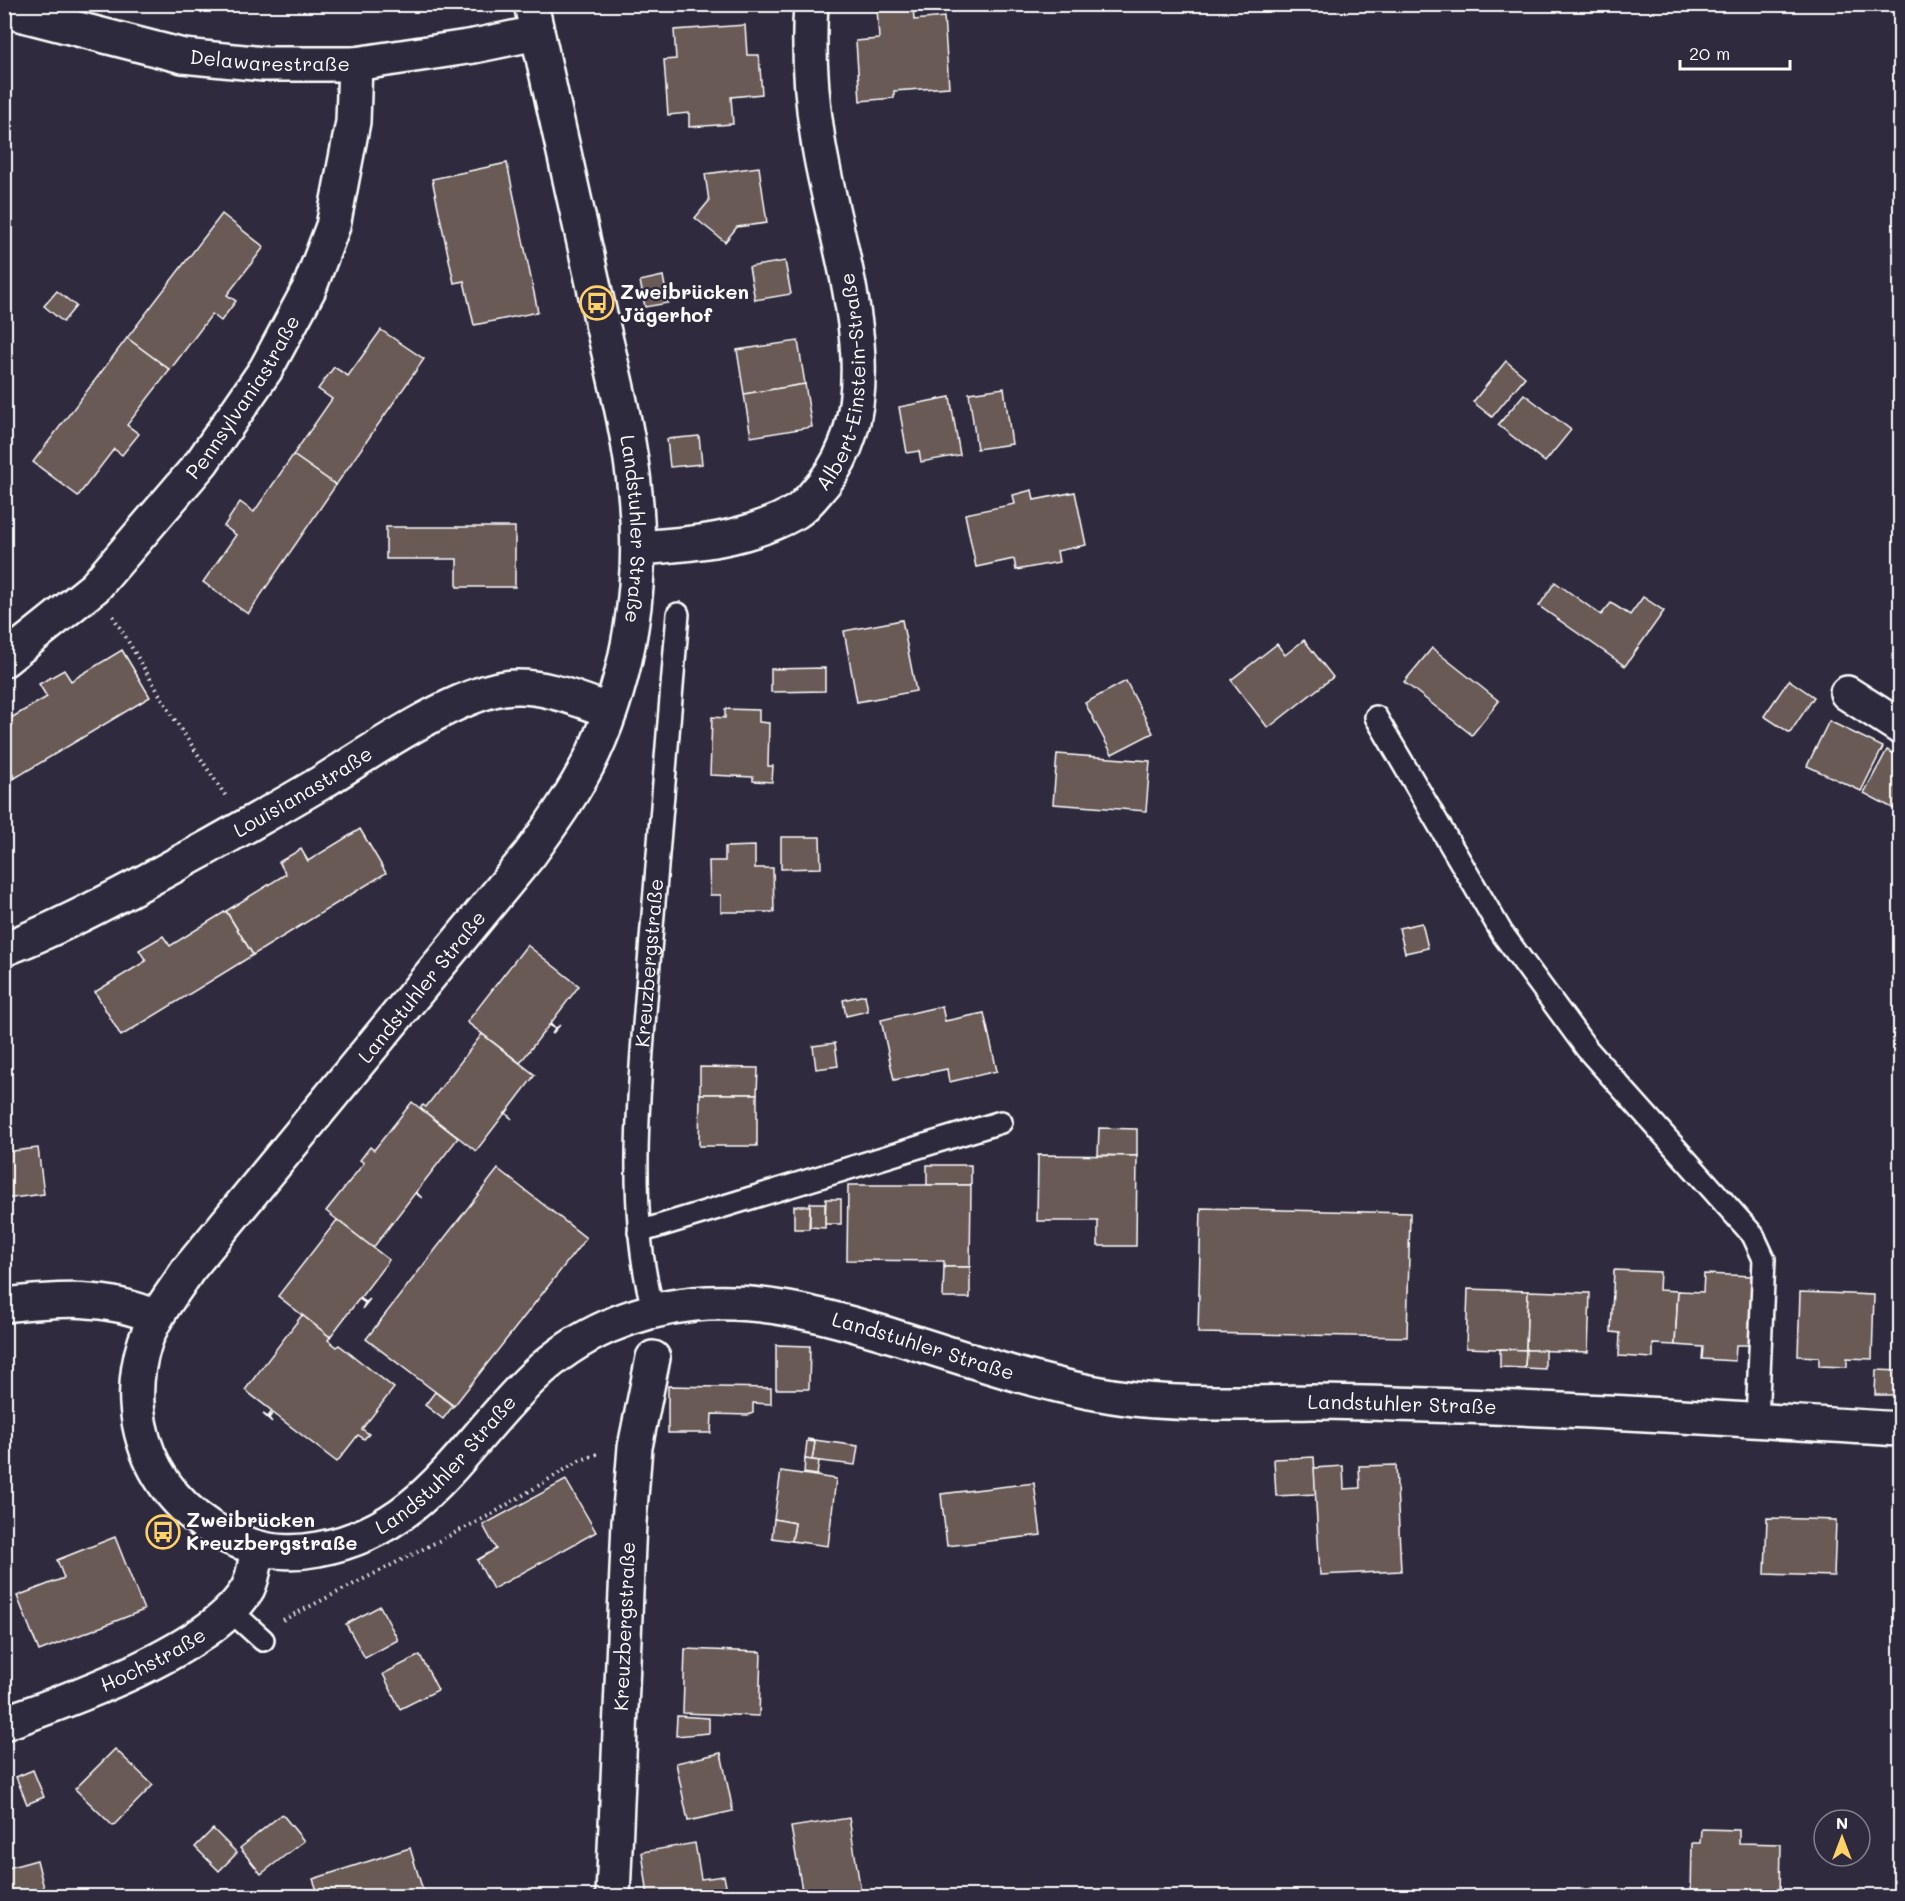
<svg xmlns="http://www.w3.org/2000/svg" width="1905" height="1901" font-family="Mali,sans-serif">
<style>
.building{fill:#695a57;stroke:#fff;stroke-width:1.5}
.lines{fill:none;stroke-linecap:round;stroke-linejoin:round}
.service-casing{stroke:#fff;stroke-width:26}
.minor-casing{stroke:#fff;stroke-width:38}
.tertiary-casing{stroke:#fff;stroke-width:38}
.path{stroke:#fff;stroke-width:4;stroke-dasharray:1.5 4.5;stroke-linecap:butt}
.service{stroke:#2f2a3d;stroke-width:21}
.minor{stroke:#2f2a3d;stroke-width:33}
.tertiary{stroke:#2f2a3d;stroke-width:33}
.labels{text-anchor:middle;stroke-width:4.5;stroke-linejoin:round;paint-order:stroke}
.street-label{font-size:20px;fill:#fff;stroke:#2f2a3d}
.poi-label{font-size:20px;font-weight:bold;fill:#fff;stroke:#2f2a3d;text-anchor:start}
</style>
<rect width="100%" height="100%" fill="#2f2a3d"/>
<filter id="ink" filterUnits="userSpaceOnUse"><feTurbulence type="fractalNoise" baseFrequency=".0167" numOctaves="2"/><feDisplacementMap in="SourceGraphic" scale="12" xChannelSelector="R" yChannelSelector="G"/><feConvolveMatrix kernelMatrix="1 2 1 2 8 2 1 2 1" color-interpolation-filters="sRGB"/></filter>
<g filter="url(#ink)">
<g class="building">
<polygon points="913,5 914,20 944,17 949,87 894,91 894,98 860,101 856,41 879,39 877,8"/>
<polygon points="745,25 747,55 759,55 762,94 731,97 733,124 689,127 689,113 668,115 664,60 676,59 674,30"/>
<polygon points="507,163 538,312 474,325 464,281 454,283 432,179"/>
<polygon points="759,167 767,223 737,227 725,242 695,218 709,201 705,174"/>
<polygon points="222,214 264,247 227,295 236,301 221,321 212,314 170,370 127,338"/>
<polygon points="785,261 791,294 755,300 749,267"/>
<polygon points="663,276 668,303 645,307 640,281"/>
<polygon points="57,291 76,306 63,322 44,306"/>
<polygon points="381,330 424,359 336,485 293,455 332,399 318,389 334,367 348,376"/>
<polygon points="127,338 170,370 127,425 139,434 122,455 114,449 78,496 33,462"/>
<polygon points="798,341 805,384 744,394 737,350"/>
<polygon points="1506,361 1525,377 1492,417 1473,402"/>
<polygon points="805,384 812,427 751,437 744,394"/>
<polygon points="1004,388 1012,444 977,449 969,393"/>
<polygon points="1524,394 1571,430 1545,462 1498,425"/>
<polygon points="950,397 960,455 921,462 919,451 907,453 899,407"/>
<polygon points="699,436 702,464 670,467 667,439"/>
<polygon points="293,455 336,485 248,614 203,582 236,535 224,526 240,502 254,512"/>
<polygon points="1032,490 1034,500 1075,492 1086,545 1057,551 1059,562 1016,570 1014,559 976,567 965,514 1015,504 1013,495"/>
<polygon points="386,527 515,527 515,587 457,587 457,559 386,559"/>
<polygon points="1555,582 1601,615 1611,603 1630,615 1643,597 1664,611 1625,666 1539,606"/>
<polygon points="902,620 916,691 857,702 844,631"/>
<polygon points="1304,640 1333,677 1268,728 1231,680 1277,644 1285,655"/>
<polygon points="1432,648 1499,701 1472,735 1404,682"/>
<polygon points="122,650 150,697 15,778 4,760 4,722 47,697 39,684 64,670 71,681"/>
<polygon points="825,668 825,691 771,692 771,669"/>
<polygon points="1789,680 1814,697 1790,733 1764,716"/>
<polygon points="1126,681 1153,733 1112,754 1085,703"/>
<polygon points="725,709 759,710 759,722 769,723 768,766 773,766 772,782 753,781 753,777 710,775 712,717 725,718"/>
<polygon points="1829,721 1883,747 1861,791 1807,766"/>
<polygon points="1887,750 1900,757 1900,802 1896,810 1864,793"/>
<polygon points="1057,754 1150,761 1146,811 1053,804"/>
<polygon points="4,760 15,778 4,784"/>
<polygon points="360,829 386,873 253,955 226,911 286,874 279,862 301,849 308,861"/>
<polygon points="781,837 820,837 821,868 781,869"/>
<polygon points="755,846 755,868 773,868 774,912 721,912 721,895 710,895 709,861 725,861 725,847"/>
<polygon points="226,911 253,955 121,1036 95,992 146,961 139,950 163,936 170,946"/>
<polygon points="1422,923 1428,948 1405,953 1399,928"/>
<polygon points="527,945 579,986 550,1024 556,1028 560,1025 552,1034 555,1029 549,1025 520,1063 467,1022"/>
<polygon points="865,995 868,1011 846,1016 843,1000"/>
<polygon points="942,1006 945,1021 984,1013 997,1071 949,1082 947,1069 894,1080 881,1020"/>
<polygon points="482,1034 535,1075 506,1113 512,1119 505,1113 476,1151 420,1108 423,1105 426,1107"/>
<polygon points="835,1043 838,1066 816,1069 813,1046"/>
<polygon points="700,1067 758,1068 757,1094 700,1094"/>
<polygon points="700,1094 757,1094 757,1146 699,1146"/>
<polygon points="412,1102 458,1138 416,1192 422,1198 415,1193 373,1248 326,1211 364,1163 360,1160 370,1147 374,1150"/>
<polygon points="1099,1128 1137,1129 1137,1156 1098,1155"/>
<polygon points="38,1148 44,1194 4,1199 4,1152"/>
<polygon points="1038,1155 1137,1156 1136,1246 1098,1246 1098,1221 1037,1221"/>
<rect x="927" y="1165" width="44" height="20"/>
<polygon points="498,1169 586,1238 454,1406 366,1339"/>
<polygon points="848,1185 971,1185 970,1267 944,1267 944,1261 847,1260"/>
<polygon points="826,1199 841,1199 841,1224 825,1224"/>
<polygon points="810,1203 825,1203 825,1228 810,1227"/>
<polygon points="794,1206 810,1206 809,1229 794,1229"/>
<polygon points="1201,1208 1410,1213 1407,1337 1198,1333"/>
<polygon points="337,1220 389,1260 360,1298 366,1302 370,1299 362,1309 365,1303 359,1299 330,1337 278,1296"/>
<polygon points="944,1267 970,1267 970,1298 943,1298"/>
<polygon points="1614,1270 1660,1272 1659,1290 1678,1291 1675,1345 1653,1344 1653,1358 1619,1356 1620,1333 1611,1332"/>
<polygon points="1704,1274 1753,1276 1749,1345 1736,1345 1735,1361 1702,1359 1703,1347 1675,1345 1678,1291 1703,1292"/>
<polygon points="1468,1289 1528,1291 1526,1350 1466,1348"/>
<polygon points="1528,1291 1590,1293 1588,1352 1526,1350"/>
<polygon points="1800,1292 1874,1295 1872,1359 1847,1358 1847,1367 1819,1366 1819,1357 1798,1356"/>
<polygon points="302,1315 330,1337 328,1340 337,1347 339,1345 394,1388 362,1429 369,1434 364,1439 358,1435 337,1462 273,1413 269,1418 272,1422 263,1414 268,1417 272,1411 245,1390"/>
<polygon points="776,1345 810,1346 809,1389 776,1389"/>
<polygon points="1500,1349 1526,1350 1525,1368 1500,1367"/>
<polygon points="1526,1350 1545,1350 1545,1369 1525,1368"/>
<polygon points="1876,1370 1900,1371 1900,1395 1875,1395"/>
<polygon points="668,1386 771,1388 771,1404 753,1403 753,1413 748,1415 712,1414 711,1433 668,1433"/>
<polygon points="435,1392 453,1406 443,1419 425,1405"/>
<polygon points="807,1439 858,1446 855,1465 812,1460 815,1442"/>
<polygon points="807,1441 815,1442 812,1460 805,1459"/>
<polygon points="1314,1457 1316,1494 1276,1496 1274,1459"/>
<polygon points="805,1459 819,1461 817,1475 804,1473"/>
<polygon points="1396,1465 1401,1571 1320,1575 1314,1468 1343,1466 1344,1489 1360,1488 1359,1466"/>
<polygon points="781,1471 836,1479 828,1546 792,1541 795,1523 774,1519"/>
<polygon points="566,1480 596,1532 493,1589 477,1560 496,1549 483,1525"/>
<polygon points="1034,1483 1041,1535 947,1546 941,1494"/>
<polygon points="1767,1518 1836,1520 1834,1576 1765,1574"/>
<polygon points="774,1519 795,1523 792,1541 772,1538"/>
<polygon points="115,1537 144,1610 39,1651 17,1596 64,1578 57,1560"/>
<polygon points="380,1606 398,1640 365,1658 346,1624"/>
<polygon points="685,1649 761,1652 759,1716 683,1713"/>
<polygon points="420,1655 438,1690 400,1709 383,1674"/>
<polygon points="677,1716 709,1718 709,1733 676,1736"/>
<polygon points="115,1749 153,1785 113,1826 75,1789"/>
<polygon points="721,1753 733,1811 688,1821 676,1763"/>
<polygon points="33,1770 44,1797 27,1804 16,1777"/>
<polygon points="282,1814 304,1841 261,1874 240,1848"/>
<polygon points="849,1818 861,1892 834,1896 803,1896 791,1827"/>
<polygon points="213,1829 237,1853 219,1871 195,1847"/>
<polygon points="1701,1829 1739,1830 1739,1843 1781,1844 1780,1896 1691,1896 1692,1843 1700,1843"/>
<polygon points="695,1843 701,1879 724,1876 728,1896 648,1896 642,1852"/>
<polygon points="410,1848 424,1894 416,1896 319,1896 313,1879"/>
<polygon points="37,1860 46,1896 4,1896 4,1869"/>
</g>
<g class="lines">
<g class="service-casing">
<g id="service">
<polyline points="1376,717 1502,933 1587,1049 1753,1235 1764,1259 1757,1421"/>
<polyline points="639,1232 1001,1122"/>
<path id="s1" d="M654,1311c-30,-99 -13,-244 -5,-348 10,-116 20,-232 29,-349"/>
<polyline points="231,1611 263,1640"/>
</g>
</g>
<g class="minor-casing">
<g id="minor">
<path id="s2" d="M4,10l179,46 81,8h91l119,-18 63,-13"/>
<path id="s3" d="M638,548c56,-4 108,-8 158,-36 11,-7 20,-20 28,-29 73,-90 9,-241 -6,-343 -7,-45 -10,-90 -7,-136"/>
<path id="s4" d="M4,660l91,-73 107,-125 64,-93 43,-80 24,-63 20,-104 2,-58"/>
<polyline points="1847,693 1900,727"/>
<path id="s5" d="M4,949c50,-19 97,-44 144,-69 58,-31 115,-63 171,-96 47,-29 132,-88 185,-96 36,-5 73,11 106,23"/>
<path d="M4,1305c55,-6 101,-10 152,12"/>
<path id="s6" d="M4,1723c65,-23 210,-74 244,-135 6,-12 7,-27 10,-40"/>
<path id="s7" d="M613,1896l16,-374 6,-75 18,-89"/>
</g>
</g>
<g class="tertiary-casing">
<g id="tertiary">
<path id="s8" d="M531,4c22,99 44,198 66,297 14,64 32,127 38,192 9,87 -5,182 -42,261 -17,36 -40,68 -63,100l-342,416c-15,23 -34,46 -43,72 -29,89 20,181 111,205 19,6 43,6 62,2 107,-19 144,-105 216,-173 44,-42 100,-66 160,-72 65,-6 125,10 186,28 83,25 167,57 254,67 59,6 119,4 178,3 39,0 77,2 116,3 158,4 315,15 472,24"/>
</g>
</g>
<g class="path">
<polyline points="113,616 173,717 227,798"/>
<polyline points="283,1620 492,1514 579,1461 600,1453"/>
</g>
<use href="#service" class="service"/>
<use href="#minor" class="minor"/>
<use href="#tertiary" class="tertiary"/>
</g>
</g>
<defs>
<g id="bus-ring" transform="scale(1.725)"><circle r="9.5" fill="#2f2a3d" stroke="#ffd166" stroke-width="1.5"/><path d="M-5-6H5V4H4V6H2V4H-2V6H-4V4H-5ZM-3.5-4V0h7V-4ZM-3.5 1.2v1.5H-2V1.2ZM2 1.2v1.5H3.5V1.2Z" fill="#ffd166"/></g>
</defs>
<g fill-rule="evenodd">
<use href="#bus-ring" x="597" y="303"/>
<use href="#bus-ring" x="163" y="1532"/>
</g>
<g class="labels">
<g class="street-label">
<text dy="7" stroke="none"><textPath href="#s2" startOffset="272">Delawarestraße</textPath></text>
<text dy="7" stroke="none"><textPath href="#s3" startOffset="310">Albert-Einstein-Straße</textPath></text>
<text dy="7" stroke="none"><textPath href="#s4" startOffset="358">Pennsylvaniastraße</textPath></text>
<text dy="7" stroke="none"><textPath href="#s8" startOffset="536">Landstuhler Straße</textPath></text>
<text dy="7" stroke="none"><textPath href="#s5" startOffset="338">Louisianastraße</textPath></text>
<text dy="7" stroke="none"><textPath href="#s1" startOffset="350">Kreuzbergstraße</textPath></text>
<text transform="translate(422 987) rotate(-51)" y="7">Landstuhler Straße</text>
<text dy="7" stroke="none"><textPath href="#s8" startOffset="2529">Landstuhler Straße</textPath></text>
<text dy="7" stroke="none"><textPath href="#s8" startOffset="3015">Landstuhler Straße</textPath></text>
<text dy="7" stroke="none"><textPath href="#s8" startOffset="1990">Landstuhler Straße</textPath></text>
<text dy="7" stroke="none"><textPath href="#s7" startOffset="270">Kreuzbergstraße</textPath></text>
<text dy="7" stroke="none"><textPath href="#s6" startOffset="162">Hochstraße</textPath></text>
</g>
<g class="poi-label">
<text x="620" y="299">Zweibrücken<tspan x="620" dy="23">Jägerhof</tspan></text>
<text x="186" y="1527">Zweibrücken<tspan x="186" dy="23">Kreuzbergstraße</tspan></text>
</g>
</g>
<rect width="1905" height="1901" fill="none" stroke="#2f2a3d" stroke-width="24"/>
<rect x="12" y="12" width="1881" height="1877" fill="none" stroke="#fff" stroke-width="2" filter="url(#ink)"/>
<g transform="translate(1842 1838)"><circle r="28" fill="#2f2a3d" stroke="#827f8b" stroke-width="1.5"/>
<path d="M0-4.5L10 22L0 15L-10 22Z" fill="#ffd166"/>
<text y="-9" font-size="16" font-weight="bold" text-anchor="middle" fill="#ffffff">N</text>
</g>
<path d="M1680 60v9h110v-9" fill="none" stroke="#ffffff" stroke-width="3"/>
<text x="1689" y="60" font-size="18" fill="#ffffff" stroke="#2f2a3d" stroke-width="4.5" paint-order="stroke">20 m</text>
</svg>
